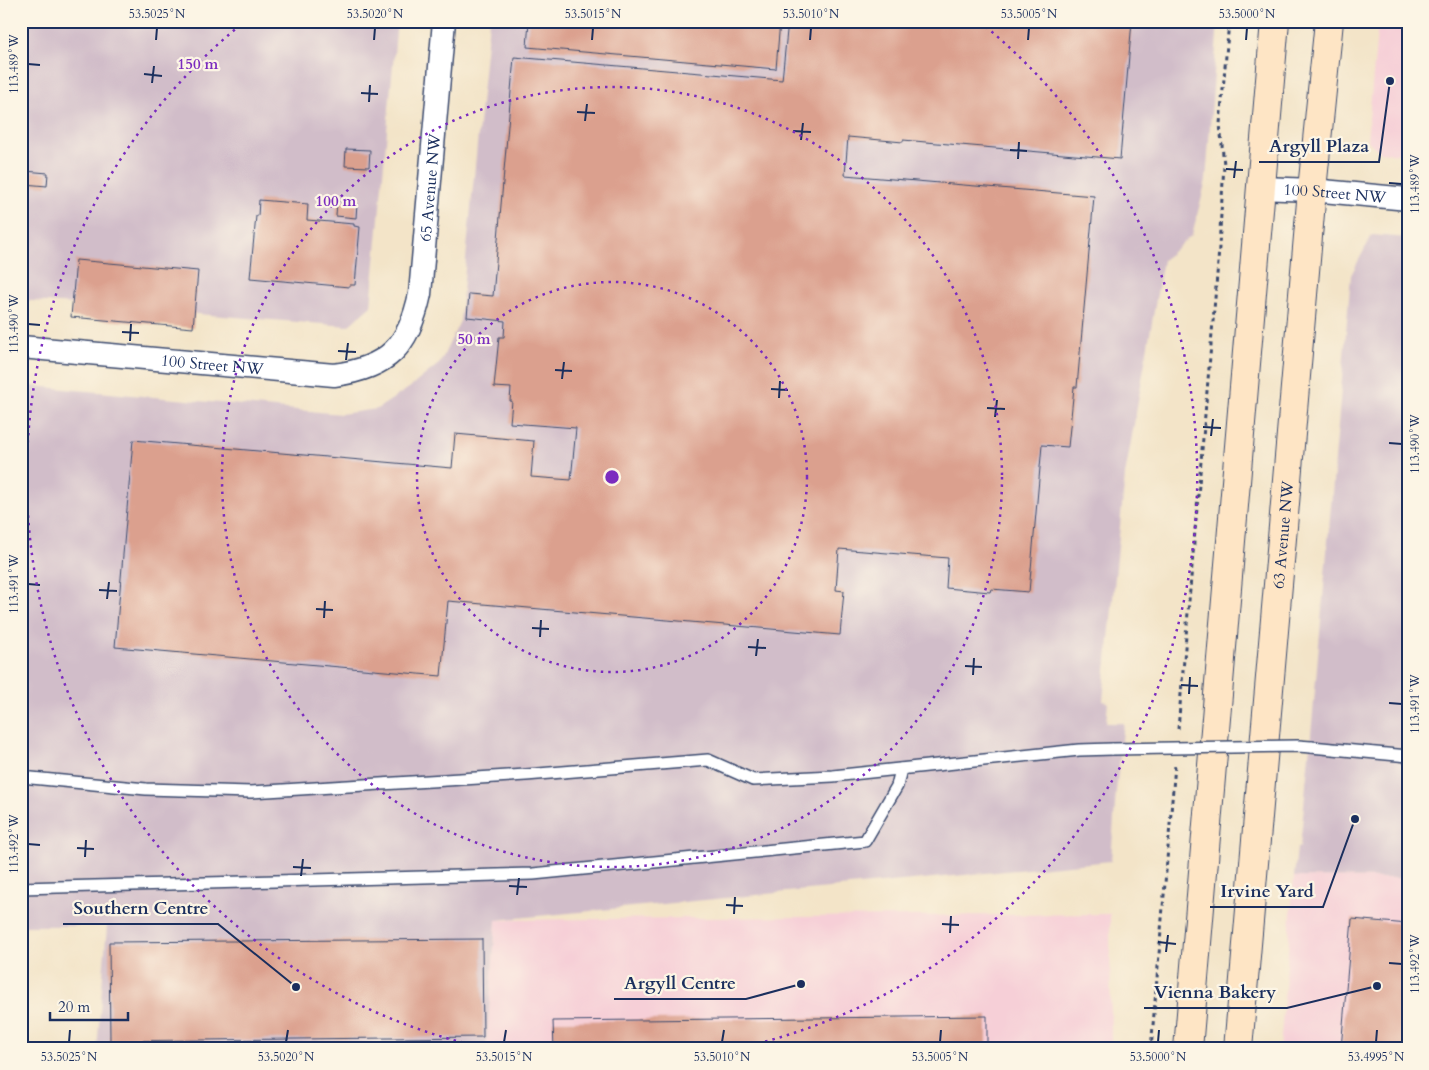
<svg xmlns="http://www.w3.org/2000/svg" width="1429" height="1070" font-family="Cardo,serif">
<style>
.built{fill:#f6cfd7}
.industrial{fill:#d1bdc9}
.building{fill:#dba08e}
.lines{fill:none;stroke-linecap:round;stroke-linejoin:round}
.service-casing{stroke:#3b4a6e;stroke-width:14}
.minor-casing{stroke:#3b4a6e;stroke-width:25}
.secondary-casing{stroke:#3b4a6e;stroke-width:30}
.path{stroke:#3b4a6e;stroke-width:3;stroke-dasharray:4 4;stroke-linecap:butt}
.service{stroke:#fff;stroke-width:11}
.minor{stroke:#fff;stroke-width:22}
.secondary{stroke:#fee5c5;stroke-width:28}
.service-bridge-casing{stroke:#3b4a6e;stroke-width:14;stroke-linecap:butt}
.service-bridge{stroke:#fff;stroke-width:11}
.ticks{fill:none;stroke:#1b2f5e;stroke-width:2}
.ring{fill:none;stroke:#7b2cbf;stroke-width:2.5;stroke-dasharray:2.5 5}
.labels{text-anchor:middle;stroke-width:4.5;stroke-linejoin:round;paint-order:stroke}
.street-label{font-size:16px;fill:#1b2f5e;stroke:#fcf5e5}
.centre{fill:#7b2cbf;stroke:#fcf5e5;stroke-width:2.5}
.ring-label{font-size:15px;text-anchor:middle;font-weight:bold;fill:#7b2cbf;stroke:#fcf5e5;stroke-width:4.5;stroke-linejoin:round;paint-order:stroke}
.leader{fill:none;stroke:#1b2f5e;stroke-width:2}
.callout-dot{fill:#1b2f5e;stroke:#fcf5e5;stroke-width:2}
.callout-label{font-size:18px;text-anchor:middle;font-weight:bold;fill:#1b2f5e;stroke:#fcf5e5;stroke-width:4.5;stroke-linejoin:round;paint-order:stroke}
.neatline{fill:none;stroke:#1b2f5e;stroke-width:2}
.ticks-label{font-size:12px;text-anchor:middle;fill:#1b2f5e}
</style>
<rect width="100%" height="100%" fill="#fcf5e5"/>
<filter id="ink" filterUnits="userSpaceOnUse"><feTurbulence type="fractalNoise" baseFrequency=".02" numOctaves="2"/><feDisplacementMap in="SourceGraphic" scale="10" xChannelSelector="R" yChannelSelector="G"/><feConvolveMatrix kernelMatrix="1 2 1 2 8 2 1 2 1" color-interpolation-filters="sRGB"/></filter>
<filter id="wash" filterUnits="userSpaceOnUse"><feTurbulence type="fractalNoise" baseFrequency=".0096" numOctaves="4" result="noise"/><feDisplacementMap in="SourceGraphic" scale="20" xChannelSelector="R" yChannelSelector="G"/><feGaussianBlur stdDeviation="1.12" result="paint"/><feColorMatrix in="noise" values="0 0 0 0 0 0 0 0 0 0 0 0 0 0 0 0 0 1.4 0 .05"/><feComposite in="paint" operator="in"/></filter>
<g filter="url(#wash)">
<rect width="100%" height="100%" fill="#f3e4c8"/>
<g class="built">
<polygon points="1378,21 1408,21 1408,155 1380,152 1367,140"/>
<polygon points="1294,877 1408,878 1408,1049 1280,1049"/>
<polygon points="1110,914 1111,1049 486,1049 496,920"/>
</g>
<g class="industrial">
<polygon points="21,21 397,21 371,306 348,326 21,300"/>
<polygon points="489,21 1218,21 1206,180 1192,235 1163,260 1125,475 1103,701 1108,702 1106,723 1124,723 1116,791 1111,861 496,920 486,1049 97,1049 107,926 21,926 21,385 341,414 377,409 409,388 440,363 460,321"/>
<polygon points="1372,235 1408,238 1408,878 1294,877 1297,848 1300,847 1313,713 1351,275"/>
</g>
<g id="blocks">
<g class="building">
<polygon points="529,21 780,21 776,69 527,47"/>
<polygon points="788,21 1132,21 1120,159 903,140 903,142 848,137 845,175 1094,196 1077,387 1074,387 1068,447 1042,445 1029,592 991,589 990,592 946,588 948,558 839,549 836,590 844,591 840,635 448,601 441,676 115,647 133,440 452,468 455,434 534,441 531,477 571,480 576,428 510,423 512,401 510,401 511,388 494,387 499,337 504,337 505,321 467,317 469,294 493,296 514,57 782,80"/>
<polygon points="346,149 370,150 369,167 345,166"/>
<polygon points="25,171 48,173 47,186 24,184"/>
<polygon points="259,200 308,204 307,220 354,224 354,226 360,227 355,285 349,285 349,287 250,278 256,216 258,216"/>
<polygon points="337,201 357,203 356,218 336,216"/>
<polygon points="76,260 198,271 193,328 71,317"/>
<polygon points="1352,919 1408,924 1408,1049 1341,1049"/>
<polygon points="482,939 483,1037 110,1041 109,942"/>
<polygon points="987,1016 987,1049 554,1049 553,1021"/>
</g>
</g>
</g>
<g filter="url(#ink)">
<use href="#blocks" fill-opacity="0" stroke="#3b4a6e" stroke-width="1"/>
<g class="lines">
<g class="service-casing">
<g id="service">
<polyline points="1311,747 1408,756"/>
<polyline points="21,777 146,789 251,792 526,775 708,760 753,780 833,776 1079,750 1113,749"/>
<polyline points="21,888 533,874 865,841 897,786 901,769"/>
</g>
</g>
<g class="minor-casing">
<g id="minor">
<path id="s1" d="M1261,188l51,2 96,9"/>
<path id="s2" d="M21,347l313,28c54,-7 75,-29 86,-81l24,-273"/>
</g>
</g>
<g class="secondary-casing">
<g id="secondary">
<polyline points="1188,1049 1275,21"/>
<path id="s3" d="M1238,1049l74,-859 17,-169"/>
</g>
</g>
<g class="path">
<polyline points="1178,729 1218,263 1224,165 1220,124 1229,21"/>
<polyline points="1151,1049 1175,765"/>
</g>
<use href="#service" class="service"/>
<use href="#minor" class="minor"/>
<use href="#secondary" class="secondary"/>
<g class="service-bridge-casing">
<polyline id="service-bridge" points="1113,749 1298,746 1311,747"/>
</g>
<use href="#service-bridge" class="service-bridge"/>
</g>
</g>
<path class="ticks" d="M156,40l1,-12M374,40l1,-12M592,40l1,-12M810,40l1,-12M1028,40l1,-12M1246,40l1,-12M28,64l12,1M144,74l18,2M152,83l2,-17M361,93l17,1M369,102l1,-17M577,112l18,1M585,121l2,-17M793,131l18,1M801,140l2,-17M1010,150l17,1M1018,159l1,-17M1226,169l17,1M1234,178l2,-17M1389,183l13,1M28,324l12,1M122,332l17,1M130,341l1,-17M338,351l18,1M346,360l2,-17M555,370l17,1M562,379l2,-17M771,389l17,1M779,398l1,-17M987,408l18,1M995,417l2,-17M1203,427l18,1M1211,436l2,-17M1389,443l13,1M28,584l12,1M99,590l18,1M107,599l2,-17M316,609l17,1M324,618l1,-17M532,628l17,1M540,637l1,-17M748,647l18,1M756,656l2,-17M965,666l17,1M973,675l1,-17M1181,685l17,1M1189,694l1,-17M1389,703l13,1M28,844l12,1M77,848l17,1M85,857l1,-17M293,867l18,1M301,876l2,-17M509,886l18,1M517,895l2,-17M726,905l17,1M734,914l1,-17M942,924l17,1M950,933l1,-17M1158,942l18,2M1166,952l2,-17M1389,963l13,1M69,1042l1,-12M286,1042l2,-12M504,1042l2,-12M722,1042l2,-12M940,1042l1,-12M1158,1042l1,-12M1376,1042l1,-12"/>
<g class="ring">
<circle cx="612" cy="477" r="195"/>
<circle cx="612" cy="477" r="390"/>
<path d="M485 1048A585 585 0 0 1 244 22M980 22A585 585 0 0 1 739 1048"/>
</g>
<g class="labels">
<g class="street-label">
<text dy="6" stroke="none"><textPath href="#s2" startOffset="550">65 Avenue NW</textPath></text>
<text dy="6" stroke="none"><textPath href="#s1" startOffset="74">100 Street NW</textPath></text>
<text dy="6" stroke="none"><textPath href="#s2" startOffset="192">100 Street NW</textPath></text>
<text dy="6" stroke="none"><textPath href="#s3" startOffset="516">63 Avenue NW</textPath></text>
</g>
</g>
<circle cx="612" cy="477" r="8" class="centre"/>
<g class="ring-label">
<text x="198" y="69">150 m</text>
<text x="336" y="206">100 m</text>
<text x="474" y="344">50 m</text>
</g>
<path class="leader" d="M1390 81L1379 162H1259M1355 819L1323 907H1210M296 987L218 924H63M801 984L746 999H614M1377 986L1287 1008H1144"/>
<g class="callout-dot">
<circle cx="1390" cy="81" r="5"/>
<circle cx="1355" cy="819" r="5"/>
<circle cx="296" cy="987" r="5"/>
<circle cx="801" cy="984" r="5"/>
<circle cx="1377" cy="986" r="5"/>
</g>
<g class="callout-label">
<text x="1319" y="152">Argyll Plaza</text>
<text x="1267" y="897">Irvine Yard</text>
<text x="141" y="914">Southern Centre</text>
<text x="680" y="989">Argyll Centre</text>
<text x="1215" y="998">Vienna Bakery</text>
</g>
<rect width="1429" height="1070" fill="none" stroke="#fcf5e5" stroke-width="55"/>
<path d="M50 1012v8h78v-8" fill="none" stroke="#1b2f5e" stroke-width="2.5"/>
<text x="58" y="1012" font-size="15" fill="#1b2f5e" stroke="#fcf5e5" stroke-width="4" paint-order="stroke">20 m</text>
<rect x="28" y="28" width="1374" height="1014" class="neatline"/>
<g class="ticks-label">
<text x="157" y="18">53.5025°N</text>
<text x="375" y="18">53.5020°N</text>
<text x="593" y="18">53.5015°N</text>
<text x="811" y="18">53.5010°N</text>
<text x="1029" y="18">53.5005°N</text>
<text x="1247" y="18">53.5000°N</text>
<text transform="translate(14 64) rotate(-90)" y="4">113.489°W</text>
<text transform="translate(1415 184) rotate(-90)" y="4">113.489°W</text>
<text transform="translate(14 324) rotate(-90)" y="4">113.490°W</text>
<text transform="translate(1415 444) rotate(-90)" y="4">113.490°W</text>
<text transform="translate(14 584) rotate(-90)" y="4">113.491°W</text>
<text transform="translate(1415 704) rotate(-90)" y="4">113.491°W</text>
<text transform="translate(14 844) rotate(-90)" y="4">113.492°W</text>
<text transform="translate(1415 964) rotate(-90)" y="4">113.492°W</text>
<text x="69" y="1061">53.5025°N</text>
<text x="286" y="1061">53.5020°N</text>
<text x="504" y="1061">53.5015°N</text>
<text x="722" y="1061">53.5010°N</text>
<text x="940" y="1061">53.5005°N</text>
<text x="1158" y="1061">53.5000°N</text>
<text x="1376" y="1061">53.4995°N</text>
</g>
</svg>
